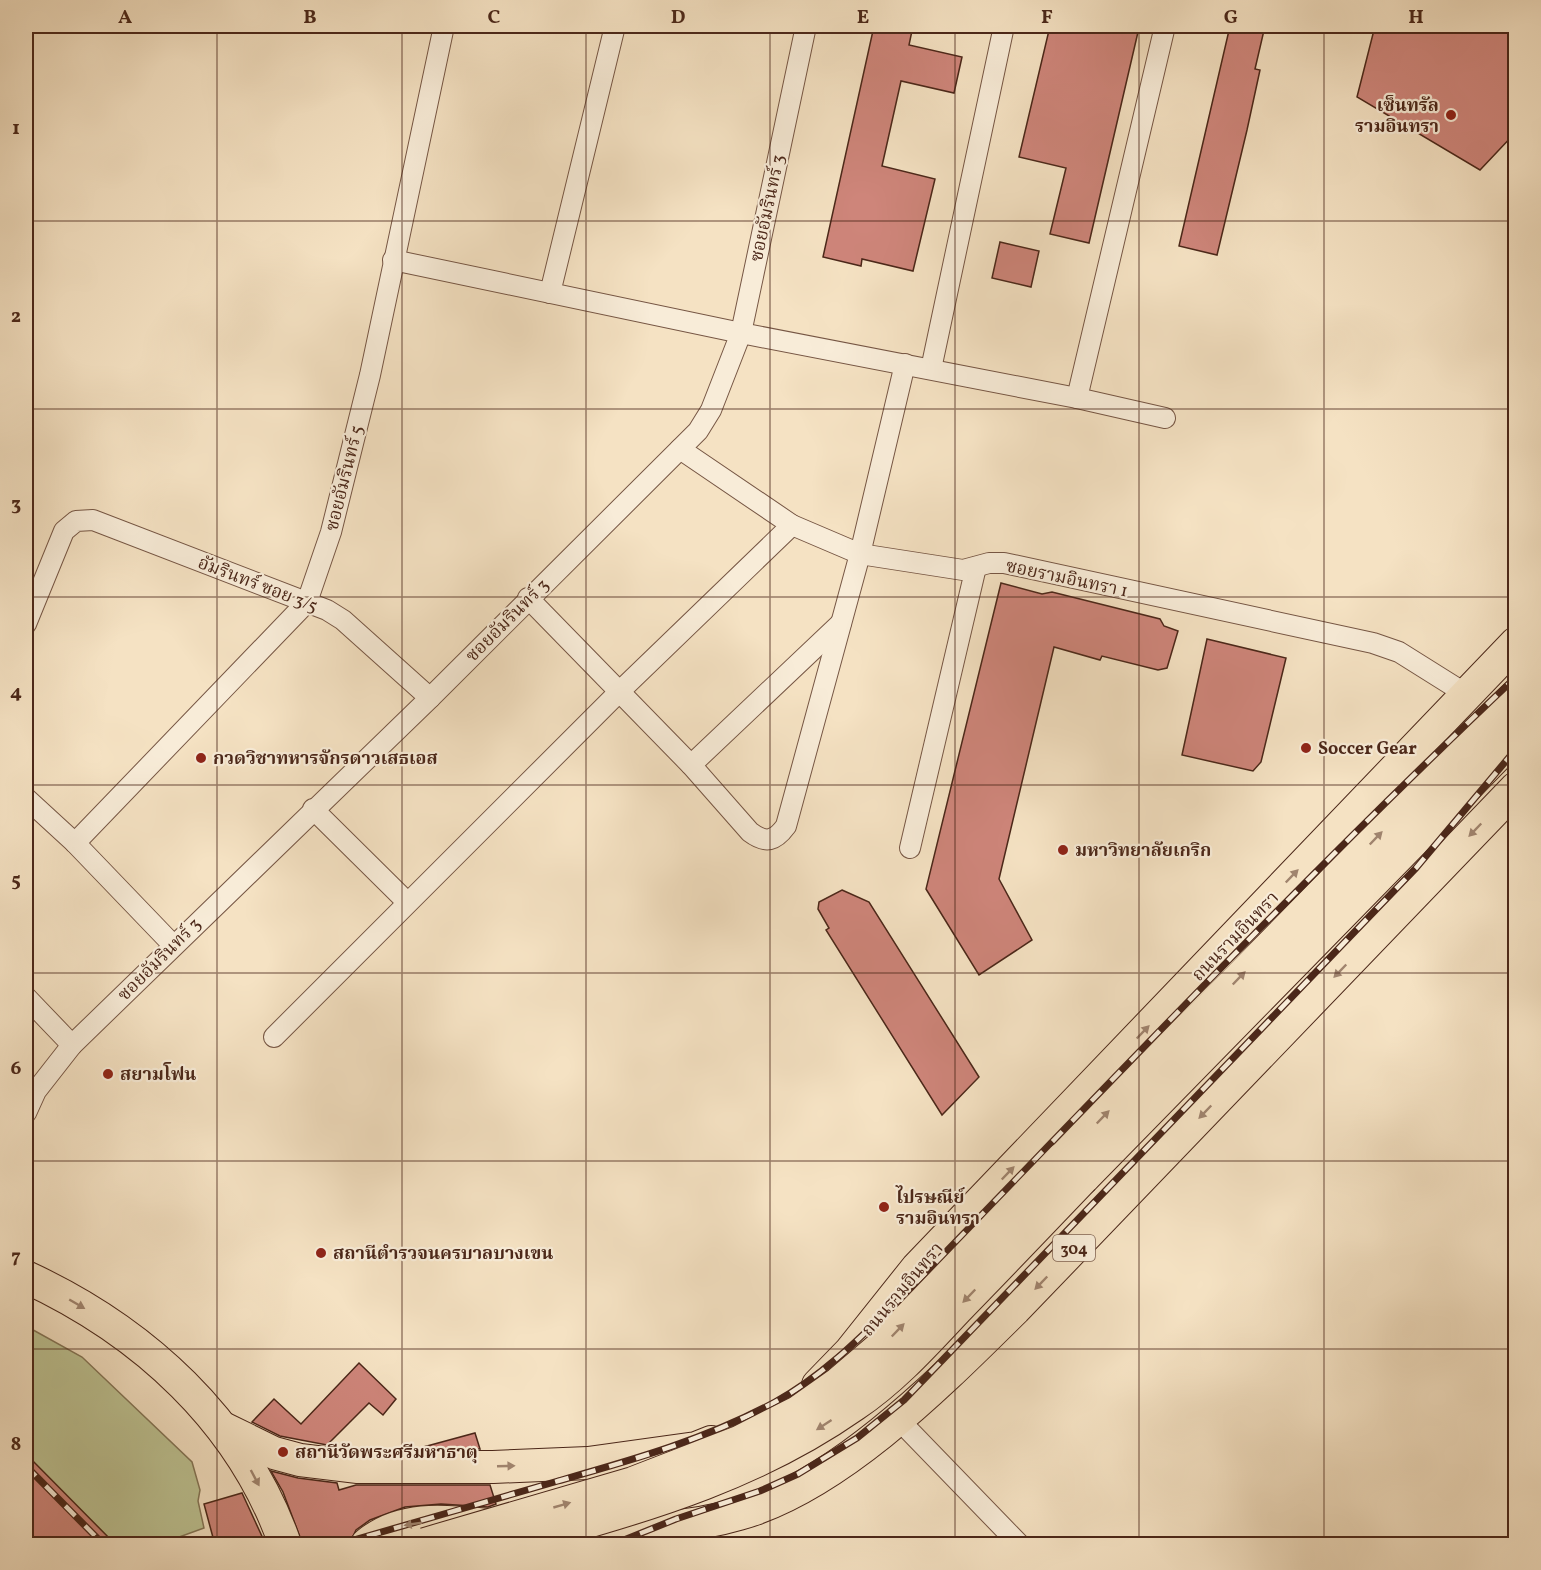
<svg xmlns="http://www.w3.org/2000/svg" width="1541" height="1570" font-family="Vollkorn,'Noto Serif Thai',serif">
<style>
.green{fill:#bdc393;stroke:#847556;stroke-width:1.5}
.building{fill:#ce857a;stroke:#4b2719;stroke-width:1.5}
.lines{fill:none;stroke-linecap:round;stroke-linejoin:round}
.street-casing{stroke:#765644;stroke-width:22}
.primary-casing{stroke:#4b2719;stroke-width:34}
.street{stroke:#f8ecd8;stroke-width:20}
.primary{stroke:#f5e2c3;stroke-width:32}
.rail-casing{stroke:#4b2719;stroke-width:7}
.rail{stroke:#f8ecd8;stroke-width:4.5;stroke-dasharray:14;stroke-linecap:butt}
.primary-bridge-casing{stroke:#4b2719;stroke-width:34;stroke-linecap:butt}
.primary-bridge{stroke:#f5e2c3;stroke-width:32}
.oneway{fill:#a0846e}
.grid{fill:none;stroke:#4b2719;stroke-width:1.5;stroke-opacity:0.55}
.poi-dot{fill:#8f2418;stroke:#f8ecd8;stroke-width:2}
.labels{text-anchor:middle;stroke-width:4.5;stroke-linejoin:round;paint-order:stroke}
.shield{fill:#f8ecd8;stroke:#7f6252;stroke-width:1.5}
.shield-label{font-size:16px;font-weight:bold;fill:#4b2719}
.poi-label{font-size:18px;font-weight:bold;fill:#4b2719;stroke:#f8ecd8;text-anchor:start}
.street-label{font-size:18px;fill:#4b2719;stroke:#f8ecd8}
.neatline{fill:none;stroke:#4b2719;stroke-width:2}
.grid-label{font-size:20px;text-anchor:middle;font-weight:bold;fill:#4b2719}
</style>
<rect width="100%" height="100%" fill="#f5e2c3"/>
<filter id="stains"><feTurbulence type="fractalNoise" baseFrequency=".00333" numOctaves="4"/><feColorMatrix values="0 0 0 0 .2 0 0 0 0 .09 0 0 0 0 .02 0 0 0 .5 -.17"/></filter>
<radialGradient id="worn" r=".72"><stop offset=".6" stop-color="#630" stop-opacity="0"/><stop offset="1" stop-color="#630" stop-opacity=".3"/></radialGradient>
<polygon class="green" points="26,1326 82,1357 192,1462 200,1490 198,1501 204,1528 160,1544 26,1544"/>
<g class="building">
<polygon points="874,26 913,26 909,45 962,57 954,93 901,81 882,166 935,179 913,271 862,259 861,266 823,257"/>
<polygon points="1050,26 1109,26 1138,32 1089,243 1050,234 1066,168 1019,157"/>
<polygon points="1230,26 1265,26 1255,69 1260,70 1247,130 1217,255 1179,246"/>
<polygon points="1375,26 1515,26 1515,133 1480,170 1357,97"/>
<polygon points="1000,242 1039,251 1031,287 992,278"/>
<polygon points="1001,583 1042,594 1052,592 1160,619 1164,626 1178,631 1167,668 1158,670 1102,656 1100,660 1054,647 999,879 1032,940 979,975 926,889"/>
<polygon points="1207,639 1286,658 1261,762 1253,771 1182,755"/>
<polygon points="842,890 869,902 979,1077 942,1115 826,930 829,928 818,909 819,902"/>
<polygon points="359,1363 396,1399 383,1415 369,1403 327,1445 280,1436 252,1422 274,1399 301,1424"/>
<polygon points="475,1433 480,1449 416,1449"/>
<polygon points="26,1454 116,1545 26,1545"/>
<polygon points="271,1471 298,1478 337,1483 339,1490 356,1485 490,1485 496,1504 488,1507 441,1504 405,1507 370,1520 356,1530 349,1545 303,1545 283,1492"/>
<polygon points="242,1493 266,1545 215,1545 204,1504"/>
</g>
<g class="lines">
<g class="street-casing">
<g id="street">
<polyline points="393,260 741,333 1077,398 1165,418"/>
<polyline points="550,293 615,26"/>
<polyline points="931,369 1004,26"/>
<polyline points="1077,398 1165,26"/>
<polyline points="680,449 792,525 860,554 963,570 989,563 1004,563 1373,643 1399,652 1466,694"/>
<path d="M528,598l163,167 59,67c16,12 25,9 36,-6l74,-272 45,-190"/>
<polyline points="26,624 64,531 76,521 93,520 327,610 343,620 430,698"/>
<polyline points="691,765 841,623"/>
<polyline points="26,798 75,843 173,945"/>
<polyline points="313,809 407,902"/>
<polyline points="75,843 307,602 331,532 370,375 444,26"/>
<polyline points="910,848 976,567"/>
<polyline points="26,997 72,1045"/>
<polyline points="274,1037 619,692 792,525"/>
<polyline points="26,1113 36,1091 72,1045 430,698 698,431 711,410 741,333 806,26"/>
<polyline points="897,1418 1019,1544"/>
</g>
</g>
<g class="primary-casing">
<g id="primary">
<polyline points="1062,1159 1516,696"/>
<polyline points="1083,1178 1516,736"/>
<path d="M26,1277c117,54 216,144 259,267"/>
<polyline points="818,1385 850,1352 917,1268 1516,643"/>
<polyline points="223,1428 274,1453 300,1460 358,1467 493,1467 588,1463 696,1448 711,1442"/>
<path d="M575,1530c55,0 110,0 164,-16 100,-28 203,-133 276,-205l501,-521"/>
<path d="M367,1544c35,-29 80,-23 122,-19"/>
</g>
</g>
<use href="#street" class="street"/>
<use href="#primary" class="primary"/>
<g class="rail-casing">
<g id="rail">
<polyline points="26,1466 103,1544"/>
<path d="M340,1544c73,-21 145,-42 218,-63 74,-21 149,-42 217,-79 50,-27 91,-70 132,-110 201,-207 399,-417 609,-615"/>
<polyline points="614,1544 676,1519 760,1491 798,1474 857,1438 904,1400 1416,868 1516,749"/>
</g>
</g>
<use href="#rail" class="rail"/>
<g class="primary-bridge-casing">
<g id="primary-bridge">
<polyline points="425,1544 633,1483 739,1442 798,1412 839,1383 880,1348 1062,1159"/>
<path d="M512,1544c123,-36 235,-64 342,-139 39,-26 71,-62 103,-96 42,-43 84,-87 126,-131"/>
</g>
</g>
<use href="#primary-bridge" class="primary-bridge"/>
</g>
<defs><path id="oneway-solid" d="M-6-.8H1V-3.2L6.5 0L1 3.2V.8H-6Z" transform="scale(1.5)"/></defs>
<g class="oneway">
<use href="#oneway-solid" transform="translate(1475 830) rotate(134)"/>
<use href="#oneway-solid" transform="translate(1376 838) rotate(-46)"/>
<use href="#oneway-solid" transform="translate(1292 876) rotate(-46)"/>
<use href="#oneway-solid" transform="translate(1340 971) rotate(134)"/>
<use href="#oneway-solid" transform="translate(1239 978) rotate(-46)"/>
<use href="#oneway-solid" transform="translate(1143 1032) rotate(-46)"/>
<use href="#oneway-solid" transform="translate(1205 1112) rotate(134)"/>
<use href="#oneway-solid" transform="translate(1103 1117) rotate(-46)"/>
<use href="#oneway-solid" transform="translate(1008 1173) rotate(-46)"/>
<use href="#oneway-solid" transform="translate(1041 1283) rotate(134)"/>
<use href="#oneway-solid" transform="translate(969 1296) rotate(134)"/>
<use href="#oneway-solid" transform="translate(77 1304) rotate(30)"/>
<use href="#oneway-solid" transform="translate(898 1330) rotate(-46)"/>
<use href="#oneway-solid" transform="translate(824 1425) rotate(147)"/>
<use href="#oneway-solid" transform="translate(506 1466) rotate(-2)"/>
<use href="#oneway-solid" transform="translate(255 1478) rotate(62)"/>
<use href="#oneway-solid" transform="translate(562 1505) rotate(-16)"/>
<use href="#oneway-solid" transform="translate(413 1524) rotate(171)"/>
</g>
<path class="grid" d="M217,26v1518M402,26v1518M586,26v1518M770,26v1518M955,26v1518M1139,26v1518M1324,26v1518M26,221h1490M26,409h1490M26,597h1490M26,785h1490M26,973h1490M26,1161h1490M26,1349h1490"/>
<g class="poi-dot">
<circle cx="1451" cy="115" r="6"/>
<circle cx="1306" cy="748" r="6"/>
<circle cx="201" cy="758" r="6"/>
<circle cx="1063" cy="850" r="6"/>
<circle cx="108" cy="1074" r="6"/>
<circle cx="884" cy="1207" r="6"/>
<circle cx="321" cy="1253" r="6"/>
<circle cx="283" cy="1452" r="6"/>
</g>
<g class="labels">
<rect class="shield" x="1053" y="1235" width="42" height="26" rx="4.5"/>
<g class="shield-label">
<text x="1074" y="1254">304</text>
</g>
<g class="poi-label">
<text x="1439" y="111" text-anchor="end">เซ็นทรัล<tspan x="1439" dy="21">รามอินทรา</tspan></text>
<text x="1318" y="754">Soccer Gear</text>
<text x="213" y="764">กวดวิชาทหารจักรดาวเสธเอส</text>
<text x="1075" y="856">มหาวิทยาลัยเกริก</text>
<text x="120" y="1080">สยามโฟน</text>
<text x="896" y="1203">ไปรษณีย์<tspan x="896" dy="21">รามอินทรา</tspan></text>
<text x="333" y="1259">สถานีตำรวจนครบาลบางเขน</text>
<text x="295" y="1458">สถานีวัดพระศรีมหาธาตุ</text>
</g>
<g class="street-label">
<text transform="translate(767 208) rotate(-78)" y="6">ซอยอัมรินทร์ 3</text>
<text transform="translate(344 478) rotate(-76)" y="6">ซอยอัมรินทร์ 5</text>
<text transform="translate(1067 578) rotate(12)" y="6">ซอยรามอินทรา 1</text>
<text transform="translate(258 584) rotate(21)" y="6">อัมรินทร์ ซอย 3/5</text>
<text transform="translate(507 620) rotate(-45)" y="6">ซอยอัมรินทร์ 3</text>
<text transform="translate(1235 936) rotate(-46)" y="6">ถนนรามอินทรา</text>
<text transform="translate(159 959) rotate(-45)" y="6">ซอยอัมรินทร์ 3</text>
<text transform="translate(902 1289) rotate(-50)" y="6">ถนนรามอินทรา</text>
</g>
</g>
<rect width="1541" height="1570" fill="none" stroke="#f5e2c3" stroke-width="66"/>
<rect x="33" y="33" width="1475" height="1504" class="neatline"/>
<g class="grid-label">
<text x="125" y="23">A</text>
<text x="310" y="23">B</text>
<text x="494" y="23">C</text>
<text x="678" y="23">D</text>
<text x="863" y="23">E</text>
<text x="1047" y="23">F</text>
<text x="1231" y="23">G</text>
<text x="1416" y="23">H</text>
<text x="16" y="134">1</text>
<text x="16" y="322">2</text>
<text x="16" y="510">3</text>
<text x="16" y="698">4</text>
<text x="16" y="886">5</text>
<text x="16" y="1074">6</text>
<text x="16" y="1262">7</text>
<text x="16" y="1450">8</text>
</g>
<rect width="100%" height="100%" filter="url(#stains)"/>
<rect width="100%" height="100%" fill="url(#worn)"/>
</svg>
